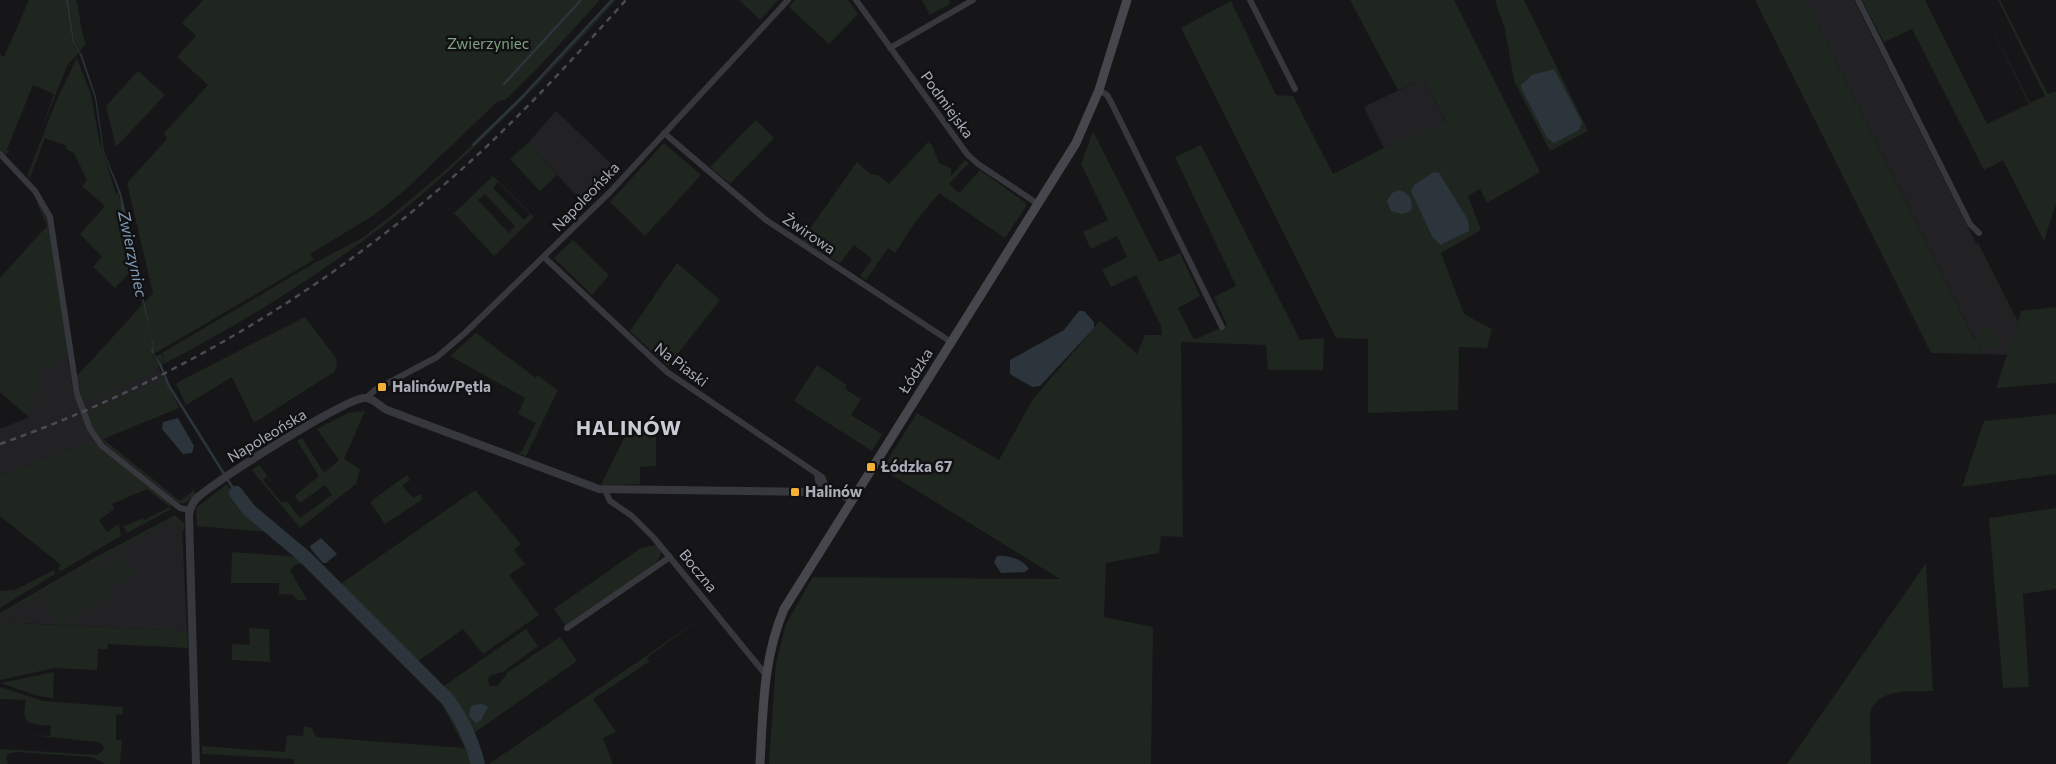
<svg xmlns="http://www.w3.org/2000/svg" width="2056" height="764" font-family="Commissioner,sans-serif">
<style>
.built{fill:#222225}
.green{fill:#1e261f;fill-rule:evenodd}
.water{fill:#2c353c}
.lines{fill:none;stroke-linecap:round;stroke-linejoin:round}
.stream{stroke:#2c353c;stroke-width:2.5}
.river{stroke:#2c353c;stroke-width:14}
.minor{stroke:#37383d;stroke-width:6}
.tertiary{stroke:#37383d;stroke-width:8}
.secondary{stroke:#45474d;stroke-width:9}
.rail{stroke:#4a4c52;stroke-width:2.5;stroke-dasharray:6 5;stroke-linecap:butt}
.poi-dot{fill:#f2b134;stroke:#111113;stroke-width:2}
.labels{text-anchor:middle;stroke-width:5;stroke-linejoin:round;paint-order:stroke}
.park-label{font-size:15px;fill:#7fa381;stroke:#111113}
.street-label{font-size:15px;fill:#a8adb8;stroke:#111113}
.poi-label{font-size:15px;font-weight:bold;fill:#a8adb8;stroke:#111113;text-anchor:start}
.water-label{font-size:16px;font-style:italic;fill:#7f9bb3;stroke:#111113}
.district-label{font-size:20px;font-weight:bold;letter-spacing:1px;fill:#c9ccd4;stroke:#111113}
</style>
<rect width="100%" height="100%" fill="#161618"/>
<g class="built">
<polygon points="1806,0 1854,0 2017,325 2008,355 1982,354"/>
<polygon points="1424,78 1447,124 1384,148 1364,107"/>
<polygon points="556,111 620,172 587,207 528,143"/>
<polygon points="53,266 74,396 150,351 179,408 112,435 0,475 0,429 29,417 0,392 0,324"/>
<polygon points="173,519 182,528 187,631 0,622 0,617 26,601"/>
</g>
<g class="green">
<polygon points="29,0 66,0 74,46 79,52 67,66 39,136 54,94 33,85 7,149 9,152 5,155 0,150 0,55 4,57"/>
<path d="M68,0h8c5,14 3,29 10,43l-6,8 -6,-9z"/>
<polygon points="203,0 600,0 537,69 505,100 498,101 404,191 374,215 310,254 314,260 152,355 160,366 155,369 153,366 154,370 83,403 77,376 142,305 134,268 115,288 93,267 102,257 80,234 105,206 82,186 87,180 74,153 66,149 67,146 45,138 29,180 28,174 57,99 77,58 91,95 99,139 116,194 119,192 121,209 138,268 144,303 153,293 127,183 167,139 164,133 208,85 177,57 196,36 182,23"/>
<path d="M612,0h4c-60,67 -122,132 -190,191 -80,68 -169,124 -262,173l-3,-6 2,6 -6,-3 -2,-5 6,-2 3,5 -2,-6 154,-91 46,-24 30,-23 57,-48 52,-49z"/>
<polygon points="739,0 778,0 760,20"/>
<polygon points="795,0 848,0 858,14 829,44 789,7"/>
<polygon points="922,0 949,0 951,3 930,15"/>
<polygon points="1350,0 1454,0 1540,172 1487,203 1480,189 1468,196 1481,230 1441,253 1464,314 1492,329 1487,348 1459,347 1458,410 1368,413 1368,339 1336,338 1181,28 1231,1 1276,95 1293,96 1333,174 1384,148 1447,123 1424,78 1398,90"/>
<polygon points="1495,0 1524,0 1588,131 1550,151 1514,81 1505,29"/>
<path d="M1755,0h51l169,341 3,-10c17,-12 28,13 9,18l-10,-4 5,9 -51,-1z"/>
<polygon points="1862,0 1925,0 1987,124 2029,104 1977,0 2030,103 2045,96 1998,0 2000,0 2048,94 2056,91 2056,204 2044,241 2003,160 1984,170 1912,29 1884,42"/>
<polygon points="138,71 165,95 116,147 106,106"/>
<polygon points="756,120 774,138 730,184 710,167"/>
<polygon points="1093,131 1159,262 1180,253 1200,296 1178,308 1194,340 1227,325 1214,297 1236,286 1175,157 1201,145 1300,340 1324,338 1323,370 1268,370 1266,345 1181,342 1183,537 1161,536 1159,553 1106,563 1104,617 1153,627 1151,764 769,764 776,663 786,624 813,577 1060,579 882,469 917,413 999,460 1033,399 1100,321 1137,354 1145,335 1162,335 1161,326 1136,275 1111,287 1102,270 1127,257 1117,236 1091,249 1083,232 1108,220 1081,164"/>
<polygon points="928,142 932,145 939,163 951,168 951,176 965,160 969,163 949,184 959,193 980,170 1026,203 1025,208 1005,238 939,193 916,221 895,253 888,248 866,280 860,276 872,259 854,245 840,263 802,240 857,162 870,174 878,175 889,184"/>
<polygon points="528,143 557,175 540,191 510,159"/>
<polygon points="664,143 701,175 645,236 610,202"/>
<path d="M493,176l41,41 -40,39 -40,-43zM498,182l32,32 -6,6 -31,-32zM485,194l30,32 -6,7 -31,-33z"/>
<polygon points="40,202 49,224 68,356 39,372 36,381 33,407 24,413 0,392 0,278 47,226 37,203"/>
<polygon points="573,240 609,275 592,295 554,258"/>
<polygon points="1978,243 2018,322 2021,311 2056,307 2056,383 1996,388 2017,325 1976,244"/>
<polygon points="677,263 720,300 668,366 630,331"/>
<polygon points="305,317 336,358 337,366 334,372 254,423 232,377 186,405 176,384 182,380"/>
<polygon points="476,333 536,378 537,375 558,390 526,456 518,453 522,451 536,423 518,414 525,398 450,356"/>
<polygon points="817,365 847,385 845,389 861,399 851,415 882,434 872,451 794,401"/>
<polygon points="164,378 179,408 103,439 180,501 193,491 190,485 197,495 185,503 179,503 107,446 95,432 86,413 155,382 157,384 156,382"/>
<path d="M365,411l-21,48 16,10 -4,15 -56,44 -48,-58 7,-5 29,36 31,-25 -22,-35 5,-3 22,35 15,-13 -22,-31 31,-16zM267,476l21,25 7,-5 5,7 25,-18 7,10 -32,23 -12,-16h-7l-18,-22z"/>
<polygon points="2056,414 2056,474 1962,487 1984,421"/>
<polygon points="629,428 656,437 656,466 640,467 640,484 601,485"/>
<polygon points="94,441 170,504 171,509 127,533 122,523 124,526 143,518 144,520 170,507 147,489 112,504 114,509 99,520 107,532 119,524 121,536 61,571 58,568 61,566 55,560 0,516 0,475"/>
<polygon points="407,475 410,480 402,486 413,498 420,494 423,499 385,524 370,502"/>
<polygon points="227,484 241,506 269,532 197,526 196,508"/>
<polygon points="475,490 521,544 514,550 525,564 509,575 539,615 483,654 463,629 416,663 441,688 526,629 538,646 503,672 489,676 488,682 490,686 498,686 508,672 560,637 577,661 471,735 481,764 294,764 294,759 202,754 202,746 285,752 287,735 303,736 304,726 312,728 316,737 465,748 436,693 404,667 379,636 308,565 296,564 290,570 307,600 297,600 293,595 279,594 279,583 231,583 232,552 300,557 308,565 327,574 339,585"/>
<polygon points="2056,508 2056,589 2023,594 2029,687 2003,688 1989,518"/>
<polygon points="175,515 184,523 184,532 173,519 0,617 0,613 96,557"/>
<polygon points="656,545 662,552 656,563 566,626 554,609 641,548"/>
<polygon points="123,555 134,575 110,588 99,568"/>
<path d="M1926,563l7,128c-21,1 -57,-4 -63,23l1,50h-84z"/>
<polygon points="95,564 113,594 59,625 187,631 188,648 108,644 107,649 98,649 97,670 55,668 0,680 0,622 58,625 41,595"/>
<polygon points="54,570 55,574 0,608 0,591 15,590"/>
<polygon points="710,612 648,657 647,659 650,661 593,699 616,732 603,738 613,764 489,764"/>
<polygon points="249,628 269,629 270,662 232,660 232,644 250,645"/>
<polygon points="54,672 53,698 38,696 1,683"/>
<path d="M0,687l43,14 80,6v7l-7,1v24l6,2 -2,23h-15l-12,-7 -77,-5 -8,2 -2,4 2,6h-8v-15l98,6 6,-6 -1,-4 -6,-3 -67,-7 20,1 1,-10c-21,-3 -31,0 -25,-26l-26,-1z"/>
</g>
<g class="water">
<path d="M66,0h2l6,42 8,13 14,42 8,55 17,41 15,61 9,58 9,35c-3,8 4,12 8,18l-2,1 -9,-15 2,-4 -15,-79 -17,-59 -1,-13 -17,-45 -8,-53 -16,-46 -6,-9z"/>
<polygon points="1554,69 1582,122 1579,130 1554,143 1547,138 1521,88 1521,85 1532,75"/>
<polygon points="1434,172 1439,173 1468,220 1469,231 1440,245 1432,236 1411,191 1414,185"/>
<path d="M1399,190c10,2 15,11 12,21l-9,3 -11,-3 -4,-10 5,-8z"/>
<polygon points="1079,311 1084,311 1094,322 1094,328 1040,386 1032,387 1010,374 1010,360 1064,330"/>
<polygon points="178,418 194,446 192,453 183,454 162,429 163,422"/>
<polygon points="321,538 337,554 326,563 323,563 311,549 310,546"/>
<path d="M997,556c11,-1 26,3 32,13l-4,3 -24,1 -7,-11z"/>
<polygon points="482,704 488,707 481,720 476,723 469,716 470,708 473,705"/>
</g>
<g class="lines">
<g class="stream">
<polyline points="504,84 581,0"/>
<polyline points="473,145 523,96 612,0"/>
<polyline points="160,364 169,386 236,493"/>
</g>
<path class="river" d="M236,493l13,17 56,47 143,143c14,19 24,41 30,64"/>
<g class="minor">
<polyline points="856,0 967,154 978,164 1038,204"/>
<polyline points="1250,0 1295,89"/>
<polyline points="1858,0 1970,224 1979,233"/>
<polyline points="890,48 973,0"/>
<polyline points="1099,90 1107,95 1112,104 1222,327"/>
<polyline points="664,133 766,220 951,342"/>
<polyline points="0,154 35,191 50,217 77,394 90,429 102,446 180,508 190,510"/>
<polyline points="545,258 667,372 822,477 829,493"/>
<polyline points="366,398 375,390 437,357 465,333 610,192 788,0"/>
<polyline points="817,474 820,492"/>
<polyline points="605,490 610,501 632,516 654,538 766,675"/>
<polyline points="567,628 670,557"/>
</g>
<path class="tertiary" d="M196,764l-7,-249c1,-6 3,-12 8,-17 18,-17 146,-98 167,-100 9,-1 15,8 23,12l212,79 221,3 19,2 12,5"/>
<path class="secondary" d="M760,764c3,-53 3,-106 24,-155l292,-466 23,-53 28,-90"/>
<path class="rail" d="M0,444c167,-59 322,-151 454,-268 62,-54 117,-115 172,-176"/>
</g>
<g class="poi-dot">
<rect x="377" y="382" width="10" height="10" rx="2.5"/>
<rect x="866" y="462" width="10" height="10" rx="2.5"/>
<rect x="790" y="487" width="10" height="10" rx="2.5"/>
</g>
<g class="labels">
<g class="park-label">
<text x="488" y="49">Zwierzyniec</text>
</g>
<g class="street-label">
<text transform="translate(947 105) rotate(54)" y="5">Podmiejska</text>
<text transform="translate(586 197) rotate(-46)" y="5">Napoleońska</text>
<text transform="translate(809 234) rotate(34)" y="5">Żwirowa</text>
<text transform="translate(681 365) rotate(37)" y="5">Na Piaski</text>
<text transform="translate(916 371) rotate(-58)" y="5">Łódzka</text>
<text transform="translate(267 436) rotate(-31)" y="5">Napoleońska</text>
<text transform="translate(698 571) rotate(51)" y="5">Boczna</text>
</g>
<g class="poi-label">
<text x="392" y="392">Halinów/Pętla</text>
<text x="881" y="472">Łódzka 67</text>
<text x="805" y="497">Halinów</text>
</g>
<g class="water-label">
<text transform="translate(133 254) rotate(78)" y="6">Zwierzyniec</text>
</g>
<g class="district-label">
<text x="629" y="435">HALINÓW</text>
</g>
</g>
</svg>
